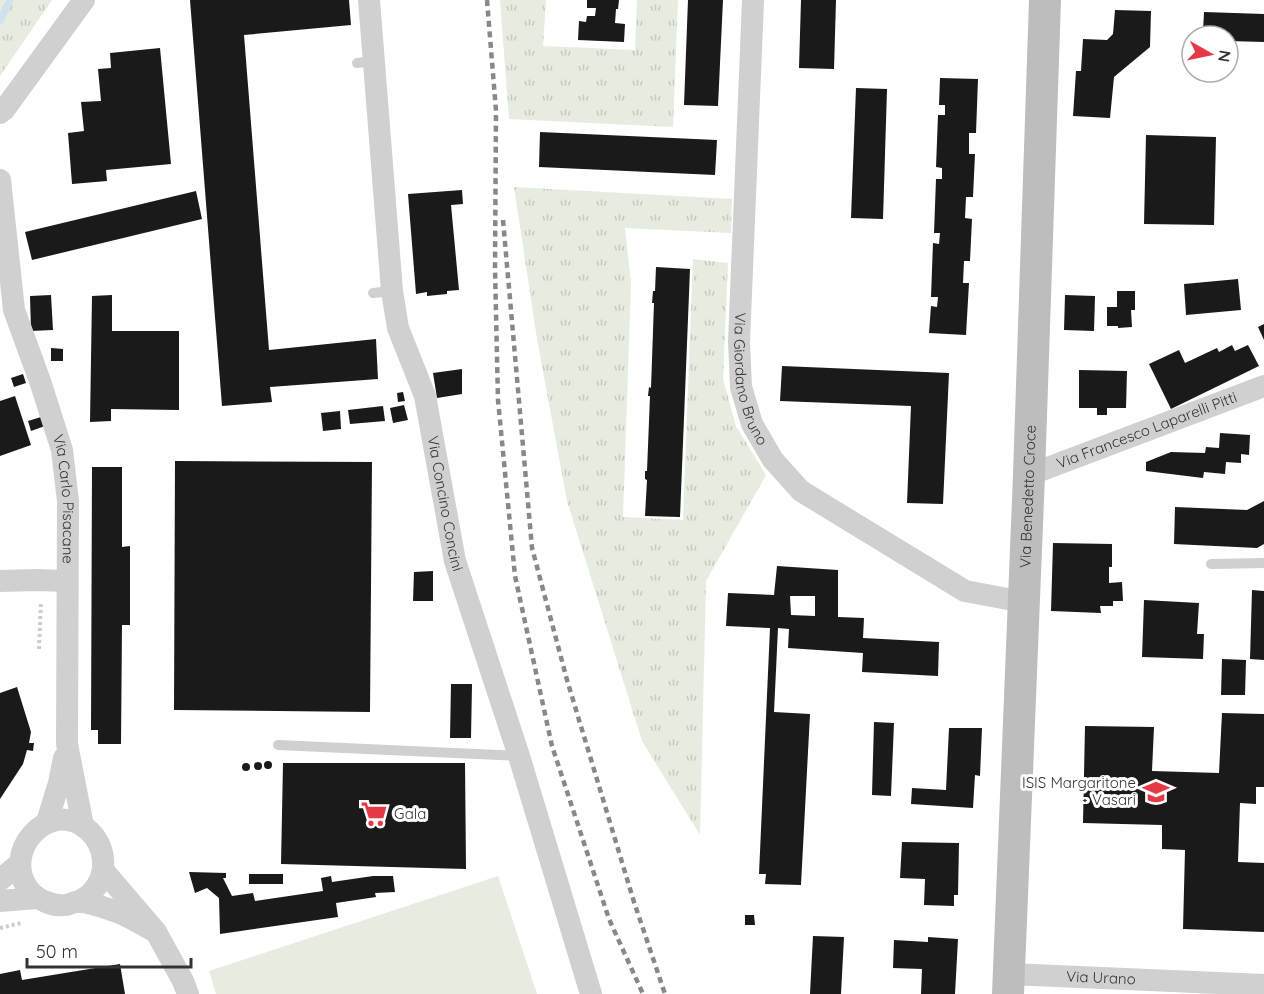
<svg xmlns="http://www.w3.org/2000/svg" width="1264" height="994" font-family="Quicksand,sans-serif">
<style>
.grass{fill:url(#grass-tufts)}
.pitch{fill:#e6ecdf}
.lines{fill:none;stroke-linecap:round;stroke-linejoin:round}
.stream{stroke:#cfe2ee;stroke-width:7}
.building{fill:#1a1a1a;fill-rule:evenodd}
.path{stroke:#cdcdcd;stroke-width:4;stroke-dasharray:3 3;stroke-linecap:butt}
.service{stroke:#d0d0d0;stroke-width:10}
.minor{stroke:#d0d0d0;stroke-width:22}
.secondary{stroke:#bdbdbd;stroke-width:32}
.rail{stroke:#888;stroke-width:4.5;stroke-dasharray:6 4.5;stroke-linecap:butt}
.labels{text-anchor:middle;stroke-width:6;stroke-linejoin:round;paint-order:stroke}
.street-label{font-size:15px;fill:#333;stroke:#fff}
.poi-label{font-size:15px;fill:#333;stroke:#fff;text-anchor:end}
</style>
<defs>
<pattern id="grass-tufts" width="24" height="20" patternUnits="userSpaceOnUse" patternTransform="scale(1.5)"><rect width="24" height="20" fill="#e6ecdf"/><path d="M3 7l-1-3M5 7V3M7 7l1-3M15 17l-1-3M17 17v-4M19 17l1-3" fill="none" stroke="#c6cbc0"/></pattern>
</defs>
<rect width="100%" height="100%" fill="#fff"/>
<g class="grass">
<polygon points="0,0 52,0 0,76"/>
<polygon points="500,0 546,0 543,46 635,50 637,0 678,0 673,127 509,119"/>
<polygon points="514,187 732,199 731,233 625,228 631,283 623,517 683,520 693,259 728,263 723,379 736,426 766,475 706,581 700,835 642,741 567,501 537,339"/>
</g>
<polygon class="pitch" points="498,876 537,994 216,994 209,971"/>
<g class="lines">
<polyline class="stream" points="0,21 10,0"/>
</g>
<g class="building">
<polygon points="190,0 349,0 351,25 244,35 269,350 376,339 378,379 270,387 272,402 222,406"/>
<polygon points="587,0 619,0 618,9 616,9 615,23 625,24 624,42 578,40 579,21 586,22 587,16 595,16 596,8 587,8"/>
<polygon points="688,0 723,0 718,106 684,105"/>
<polygon points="801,0 836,0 834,69 799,68"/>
<polygon points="1115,10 1151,11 1150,47 1114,77 1110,118 1073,116 1076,71 1081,71 1083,39 1107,40 1113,34"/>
<polygon points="1204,12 1264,14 1264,42 1228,41 1228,36 1199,36 1199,32 1203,32"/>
<polygon points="160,48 171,164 106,170 107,181 72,184 68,133 84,131 81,102 101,101 98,69 111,68 110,53"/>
<polygon points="940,78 978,79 976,133 969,133 969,154 975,154 973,197 966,197 965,218 972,219 970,261 964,261 963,283 969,283 966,335 929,333 931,306 937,307 938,297 931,297 933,243 939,244 940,233 934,233 936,179 942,179 942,168 936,167 938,115 945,115 945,105 939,105"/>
<polygon points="856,88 887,89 883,219 851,218"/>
<polygon points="540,132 717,140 715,175 539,167"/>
<polygon points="1146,135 1216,137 1214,225 1144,224"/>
<polygon points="462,190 463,204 451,205 459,290 447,291 447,294 427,296 427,292 416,294 408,194"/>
<polygon points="196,191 202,219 32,260 25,232"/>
<polygon points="656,267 690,269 680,517 645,516 647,480 645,479 645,471 647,471 650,396 648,396 649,387 651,388 654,303 652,303 653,291 655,291"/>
<polygon points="1238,279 1241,310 1186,315 1184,284"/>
<polygon points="1117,291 1135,291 1135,310 1131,310 1132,327 1118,328 1118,326 1107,326 1107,307 1117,307"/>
<polygon points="51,295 53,330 31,331 30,296"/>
<polygon points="112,295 112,331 179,331 179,410 111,409 111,421 90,422 92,296"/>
<polygon points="1065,295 1095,296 1094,331 1064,330"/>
<polygon points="1264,324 1264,340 1258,327"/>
<polygon points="1232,345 1235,351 1248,345 1259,366 1171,409 1149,364 1179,350 1185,363 1217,348 1219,352"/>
<polygon points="51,348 63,349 63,361 51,361"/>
<polygon points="782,366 949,373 943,504 907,503 911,406 780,401"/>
<polygon points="462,369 462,394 437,398 433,373"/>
<polygon points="1079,370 1127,371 1126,408 1107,408 1107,415 1097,415 1097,408 1079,408"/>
<polygon points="23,374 26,383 14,387 11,378"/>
<polygon points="403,392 405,401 398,402 397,393"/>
<polygon points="15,396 31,445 0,456 0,401"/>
<polygon points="404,405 408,420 393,423 390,408"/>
<polygon points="383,406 385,421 350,424 348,410"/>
<polygon points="340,411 341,429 323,431 321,413"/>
<polygon points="41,417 45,426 31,431 28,421"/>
<polygon points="1220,433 1250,435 1249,455 1241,454 1241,463 1226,462 1225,474 1204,472 1203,478 1146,471 1146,462 1171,452 1205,453 1206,447 1219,448"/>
<polygon points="175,461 372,462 370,712 174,710"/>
<polygon points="92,467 122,467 122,547 130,546 130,625 122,625 121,744 98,744 98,730 91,730"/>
<polygon points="1264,501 1264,544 1257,548 1174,544 1175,507 1247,510"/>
<polygon points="1053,543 1112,544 1112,567 1109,567 1109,583 1122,582 1123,601 1113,601 1113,606 1100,606 1101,613 1051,611"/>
<path d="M777,566l61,4v47l26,1 -1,20 76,4 -1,34 -76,-4 1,-19 -75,-5 1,-19 -11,-1 -4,84 36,2 -9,171 -36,-1 1,-10h-7l11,-246 -44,-2 2,-33 46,2zM790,596h25v20l-24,-1z"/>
<polygon points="433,571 433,601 413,601 414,572"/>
<polygon points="1252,590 1264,591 1264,660 1250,659"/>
<polygon points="1144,600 1199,603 1197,634 1204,634 1203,659 1142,657"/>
<polygon points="1222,659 1246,660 1245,695 1221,695"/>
<polygon points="451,684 472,684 471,738 450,738"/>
<polygon points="17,687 31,732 29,743 34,743 33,751 27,750 23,764 0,799 0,693"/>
<polygon points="1222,713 1264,714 1264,787 1256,787 1256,804 1240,803 1238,862 1264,863 1264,932 1183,929 1185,850 1162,849 1162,825 1083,823 1085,726 1154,727 1152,771 1219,773"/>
<polygon points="874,722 894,723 891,796 872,795"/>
<polygon points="949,728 982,728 980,776 975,775 973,808 911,804 912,788 946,790"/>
<circle cx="268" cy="765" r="4"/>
<circle cx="258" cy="766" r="4"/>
<polygon points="283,763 465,763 466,869 281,864"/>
<circle cx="246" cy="767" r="4"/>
<polygon points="902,842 959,843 958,895 954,895 954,906 924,905 925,879 900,878"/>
<polygon points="189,872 226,873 226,878 223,878 232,896 253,893 255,901 323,891 321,878 331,876 332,882 373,876 393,876 395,892 375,893 376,897 336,903 338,917 220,934 219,898 207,888 195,893"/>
<rect x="249" y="874" width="34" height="10"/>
<polygon points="745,915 754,915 755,925 745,925"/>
<polygon points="813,936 844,937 841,994 810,994"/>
<polygon points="928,937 958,939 955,994 921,994 922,969 893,968 894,940 928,942"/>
<polygon points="120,964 125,994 0,994 0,974 20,970 22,980"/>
</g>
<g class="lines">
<g class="path">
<polyline points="39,649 41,602"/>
<polyline points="0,928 21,923"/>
</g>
<g class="service">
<polyline points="357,63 374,61"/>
<polyline points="373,293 392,291"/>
<polyline points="1211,564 1264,563"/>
<polyline points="278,745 519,756"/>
</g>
<g class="minor">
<path id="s1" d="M369,0l23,291 6,37 27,68 30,165 64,195 72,238"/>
<path id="s2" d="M753,0l-14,342 2,45 11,37 21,36 28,31 164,100 59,11"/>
<polyline points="0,113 4,110 84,0"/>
<path id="s3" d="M0,180l14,130 26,71 22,69 6,51 -1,243 16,82"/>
<path id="s4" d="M1029,475l235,-89"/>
<polyline points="0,581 36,580 67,581"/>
<polyline points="47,822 59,783 64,758"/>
<polyline points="103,870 156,932 183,981 188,994"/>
<polyline points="0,880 19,864"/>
<polyline points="0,901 37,898"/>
<path d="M79,901c4,-2 8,-4 11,-7 20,-19 16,-49 -3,-65 -38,-32 -87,24 -58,61 9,10 24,17 37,15 5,-1 9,-4 14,-3 10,0 22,5 31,8 16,4 31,15 45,22"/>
<path id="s5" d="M1009,974l255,11"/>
</g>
<path class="secondary" id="s6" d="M1008,994l21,-519 16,-475"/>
<g class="rail">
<polyline points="487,0 496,111 495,269 498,400 515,576 552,746 609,919 643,994"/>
<polyline points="503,220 532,548 567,680 634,902 665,994"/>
</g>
</g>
<defs>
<g id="university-bare" transform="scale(2.07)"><path d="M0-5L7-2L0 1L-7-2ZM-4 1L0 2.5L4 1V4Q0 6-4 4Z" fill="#e63946" stroke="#fff" stroke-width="2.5" paint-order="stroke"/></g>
<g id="supermarket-bare" transform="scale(2.07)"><path d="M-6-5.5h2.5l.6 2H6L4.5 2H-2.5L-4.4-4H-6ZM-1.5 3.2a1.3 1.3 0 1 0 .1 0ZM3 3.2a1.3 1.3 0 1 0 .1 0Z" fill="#e63946" stroke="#fff" stroke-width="2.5" paint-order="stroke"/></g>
</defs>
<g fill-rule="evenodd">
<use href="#university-bare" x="1156" y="792"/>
<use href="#supermarket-bare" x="374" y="814"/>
</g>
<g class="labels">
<g class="street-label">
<text dy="5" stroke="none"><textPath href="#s2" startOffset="381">Via Giordano Bruno</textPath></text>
<text dy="5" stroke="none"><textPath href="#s4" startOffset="126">Via Francesco Laparelli Pitti</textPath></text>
<text dy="5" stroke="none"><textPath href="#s6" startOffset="498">Via Benedetto Croce</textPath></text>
<text dy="5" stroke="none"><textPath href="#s3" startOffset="328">Via Carlo Pisacane</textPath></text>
<text dy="5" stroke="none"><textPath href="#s1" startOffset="512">Via Concino Concini</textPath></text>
<text dy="5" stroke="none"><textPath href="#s5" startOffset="92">Via Urano</textPath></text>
</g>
<g class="poi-label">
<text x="1136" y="788">ISIS Margaritone<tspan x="1136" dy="17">- Vasari</tspan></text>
<text x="394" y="819" text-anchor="start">Gala</text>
</g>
</g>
<g transform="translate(1210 54) rotate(99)"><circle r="28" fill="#ffffff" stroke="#adadad" stroke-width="1.5"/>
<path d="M0-4.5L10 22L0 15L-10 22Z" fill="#e63946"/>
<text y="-9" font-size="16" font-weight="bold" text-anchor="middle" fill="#333333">N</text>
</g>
<path d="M27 958v9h164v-9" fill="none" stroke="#333333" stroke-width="3"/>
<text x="36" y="958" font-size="18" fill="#333333" stroke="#ffffff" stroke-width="4.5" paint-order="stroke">50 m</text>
</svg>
